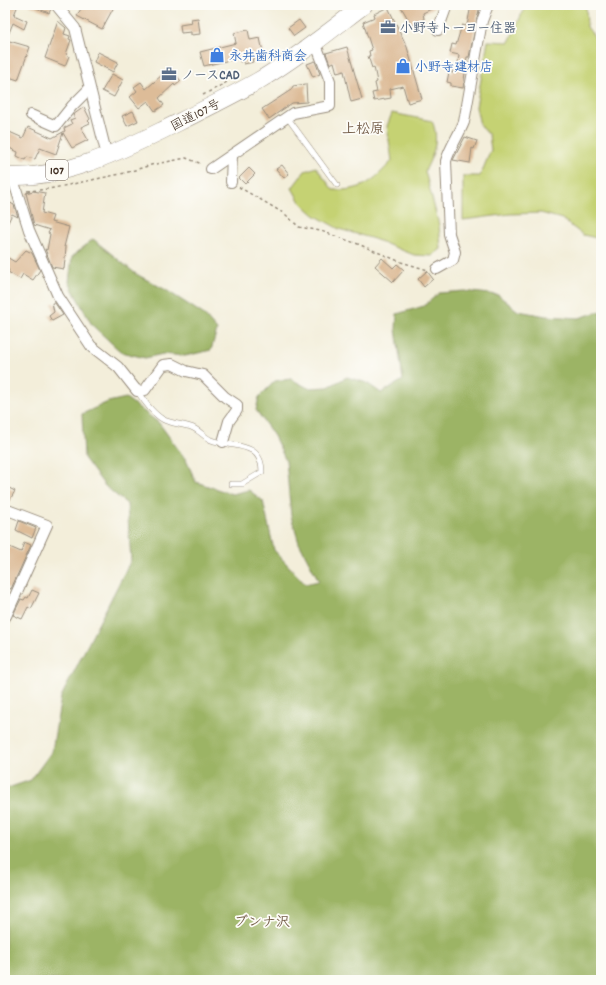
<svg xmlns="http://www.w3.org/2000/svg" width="606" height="985" font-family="Dekko,'Klee One',sans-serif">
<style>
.green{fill:#c5d273;stroke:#807e48}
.forest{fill:#9cb465;stroke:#6c6f42}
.building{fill:#ddbc98}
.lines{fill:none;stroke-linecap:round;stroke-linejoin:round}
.service-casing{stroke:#978c7c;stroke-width:6}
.minor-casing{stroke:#978c7c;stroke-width:12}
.trunk-casing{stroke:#978c7c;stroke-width:18}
.path{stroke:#978c7c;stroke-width:1.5;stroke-dasharray:3 3;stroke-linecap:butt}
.service{stroke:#fff;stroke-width:5}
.minor{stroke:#fff;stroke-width:10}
.trunk{stroke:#fff;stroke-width:17}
.labels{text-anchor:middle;stroke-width:3.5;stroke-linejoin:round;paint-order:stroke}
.shield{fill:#fdfcf7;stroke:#75695f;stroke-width:1}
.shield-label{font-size:12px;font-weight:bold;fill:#3b2a1e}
.service-label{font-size:13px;font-weight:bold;fill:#4e5e75;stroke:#fdfcf7;text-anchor:start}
.shop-label{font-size:13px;font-weight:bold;fill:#366cbe;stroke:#fdfcf7;text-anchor:start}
.street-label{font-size:13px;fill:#3b2a1e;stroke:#fdfcf7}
.neighbourhood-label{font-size:14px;font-weight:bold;fill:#745d49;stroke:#fdfcf7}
</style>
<rect width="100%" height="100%" fill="#fdfcf7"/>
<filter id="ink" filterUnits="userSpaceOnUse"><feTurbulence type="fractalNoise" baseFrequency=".025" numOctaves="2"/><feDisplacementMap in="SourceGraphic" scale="8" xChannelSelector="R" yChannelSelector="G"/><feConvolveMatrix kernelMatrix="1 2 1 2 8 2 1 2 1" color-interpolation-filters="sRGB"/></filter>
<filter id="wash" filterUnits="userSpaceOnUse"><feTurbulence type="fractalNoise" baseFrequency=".012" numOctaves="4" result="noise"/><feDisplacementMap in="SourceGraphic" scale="16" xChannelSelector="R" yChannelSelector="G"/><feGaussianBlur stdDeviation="0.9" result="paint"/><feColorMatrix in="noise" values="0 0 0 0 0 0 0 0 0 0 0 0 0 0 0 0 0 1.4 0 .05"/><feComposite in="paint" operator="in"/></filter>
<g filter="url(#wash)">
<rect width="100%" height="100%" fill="#f3eeda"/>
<g class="green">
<polygon points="526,5 586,5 587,27 601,45 601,239 583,235 562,219 541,213 510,214 463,220 463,176 480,176 491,150 489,135 480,125 476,107 488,41 509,42"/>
<path d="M392,113l40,8c8,18 1,34 -7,50l14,54 2,24 -9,7 -18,-1 -40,-16 -35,-10 -25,-14 -14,-13 -8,-14 13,-17 11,-4 17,23c30,1 39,-8 59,-29l-5,-35z"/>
</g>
<g class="forest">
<polygon points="93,239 136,274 166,290 203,314 217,330 211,350 185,356 163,354 145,358 121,352 92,325 76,296 69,282 72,257"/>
<polygon points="464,291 498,295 518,311 546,316 579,318 601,311 601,980 5,980 5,789 31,780 52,751 61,697 131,560 127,504 105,486 84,458 82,414 108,402 126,398 159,423 186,460 196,482 232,494 249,490 263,501 274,550 305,584 319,581 299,543 291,516 286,461 274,436 256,410 259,397 275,381 291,379 308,388 328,387 347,377 367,383 381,393 403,380 396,329 397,314 424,306 439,293"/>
</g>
<g id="blocks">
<g class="building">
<polygon points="5,5 18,5 14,15 27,21 24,29 13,23 6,40 30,47 18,80 9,77 11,72 5,69"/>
<polygon points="29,5 50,5 51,9 49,13"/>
<polygon points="83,5 115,5 102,29 77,16"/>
<polygon points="400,5 439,5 423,13 424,19 412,26"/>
<polygon points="471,5 480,5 469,57 467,57 463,88 451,86 451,83 447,82 449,72 453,73 453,70 457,70 459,55 450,53 452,44 456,45 462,25 467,26"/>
<polygon points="388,7 407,47 422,99 408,103 403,86 390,89 391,98 374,101 372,93 377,92 375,83 377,82 374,67 372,68 368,56 370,56 369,51 372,50 363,22 375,17 374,14"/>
<polygon points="198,18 200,34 191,35 191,32 181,33 180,25 192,23 191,19"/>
<polygon points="299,20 305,28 294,36 288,28"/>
<polygon points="58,21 66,28 64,34 70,36 69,39 71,40 66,54 69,56 65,66 45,58"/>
<polygon points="248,30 250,40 260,38 263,52 254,54 255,58 252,59 253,62 244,64 244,61 240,62 239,58 204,66 200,52 236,43 234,33"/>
<polygon points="347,47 362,99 351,102 344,71 337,73 334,62 330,64 326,53"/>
<polygon points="98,52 118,62 113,72 94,62"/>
<polygon points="315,61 320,74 313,77 307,64"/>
<polygon points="170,68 181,81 175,86 174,84 159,98 164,105 155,111 148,101 139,108 130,97 137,91 134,87 141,82 146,89"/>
<polygon points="112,74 123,80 114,97 102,91"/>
<polygon points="306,84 307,102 292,103 269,119 262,109 291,90 293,86"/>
<polygon points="84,107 90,119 88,121 90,123 81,127 88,140 72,148 63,133 56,154 40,148 35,159 27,157 25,160 17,156 18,152 5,146 5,130 23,138 28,127 52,138 65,131 64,128 72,124 70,120 75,118 73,115"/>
<polygon points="133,111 138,121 127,126 122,116"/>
<polygon points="465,137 477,141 474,149 472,148 470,163 453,160"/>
<polygon points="282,165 289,174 284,178 276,169"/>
<polygon points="249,168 255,174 245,184 239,178"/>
<polygon points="33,191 45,193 42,213 53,216 51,222 69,227 64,247 66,247 64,269 52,267 45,249 47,250 50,234 48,233 50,230 34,225 26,193"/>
<polygon points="5,200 14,205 18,217 12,214 5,229"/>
<polygon points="26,250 32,253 40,270 33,280 23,274 20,279 8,272 9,270 5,268 5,256 15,262"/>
<polygon points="382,258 393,268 397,264 404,270 393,282 375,266"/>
<polygon points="427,271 433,279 424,287 418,279"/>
<polygon points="52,303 55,303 63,315 52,321 49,316 54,312"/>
<polygon points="5,486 15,491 8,503 5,503"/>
<polygon points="19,521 36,528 32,538 16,530"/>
<polygon points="24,542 31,545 11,589 5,587 5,545 21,552"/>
<polygon points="32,590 39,593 31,609 28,607 22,619 13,615 21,599 24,600 26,597 28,598"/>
</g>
</g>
</g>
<g filter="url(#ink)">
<use href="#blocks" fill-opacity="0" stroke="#978c7c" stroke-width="1"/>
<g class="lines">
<g class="service-casing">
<g id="service">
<polyline points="287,117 337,185"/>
<path d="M137,391c8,11 16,23 27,29 9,4 18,4 27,7 7,2 13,10 20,13 20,8 51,0 51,32l-20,12h-11"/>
</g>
</g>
<g class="minor-casing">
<g id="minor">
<polyline points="56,5 75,28 107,156"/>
<polyline points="438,30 447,5"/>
<polyline points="31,115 56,126 72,106 89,89"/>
<polyline points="211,169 293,113 330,106 330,81 315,42"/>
<polyline points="12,176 29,230 58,296 91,346 118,367 137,391 145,390 163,365 172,364 186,371 203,375 225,397 237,405 237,410 229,421 223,442"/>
<polyline points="231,182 232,155"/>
<path d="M437,269l16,-9 2,-8 -6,-18 -3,-73c4,-14 13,-26 18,-39l18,-101 6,-16"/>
<polyline points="5,509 47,525 6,616"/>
</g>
</g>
<g class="trunk-casing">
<path id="trunk" d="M5,176c54,4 109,-22 156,-45 32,-16 65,-32 97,-50 36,-21 73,-51 106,-76"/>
</g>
<g class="path">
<polyline points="203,95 229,81"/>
<polyline points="239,187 285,214 299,227 321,231 358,244 401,262 428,270"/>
<polyline points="27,191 49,189 125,173 151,165 186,158 202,164"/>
</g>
<use href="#service" class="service"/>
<use href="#minor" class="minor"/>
<use href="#trunk" class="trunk"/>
</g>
</g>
<defs>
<g id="office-bare" transform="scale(1.2)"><path d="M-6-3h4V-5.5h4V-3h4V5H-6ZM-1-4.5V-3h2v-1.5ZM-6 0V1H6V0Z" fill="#5c6f8a" stroke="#fdfcf7" stroke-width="2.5" paint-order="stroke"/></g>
<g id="shop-bare" transform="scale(1.2)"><path d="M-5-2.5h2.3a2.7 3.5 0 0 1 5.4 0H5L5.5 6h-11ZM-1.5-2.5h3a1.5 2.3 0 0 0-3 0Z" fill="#3f7fe0" stroke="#fdfcf7" stroke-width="2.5" paint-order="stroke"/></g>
</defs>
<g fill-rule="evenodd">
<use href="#office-bare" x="388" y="27"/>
<use href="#shop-bare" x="217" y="55"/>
<use href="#shop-bare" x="403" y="66"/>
<use href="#office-bare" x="169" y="74"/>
</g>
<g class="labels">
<rect class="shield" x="46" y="160" width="22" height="20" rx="3"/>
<g class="shield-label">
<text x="57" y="174">107</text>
</g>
<g class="service-label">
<text x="400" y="32">小野寺トーヨー住器</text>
<text x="181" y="79">ノースCAD</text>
</g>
<g class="shop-label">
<text x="229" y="60">永井歯科商会</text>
<text x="415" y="71">小野寺建材店</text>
</g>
<g class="street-label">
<text transform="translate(195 114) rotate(-27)" y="5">国道107号</text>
</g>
<g class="neighbourhood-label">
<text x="363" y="133">上松原</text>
<text x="262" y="926">ブンナ沢</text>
</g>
</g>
<rect width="606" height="985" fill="none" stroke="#fdfcf7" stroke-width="20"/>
</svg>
